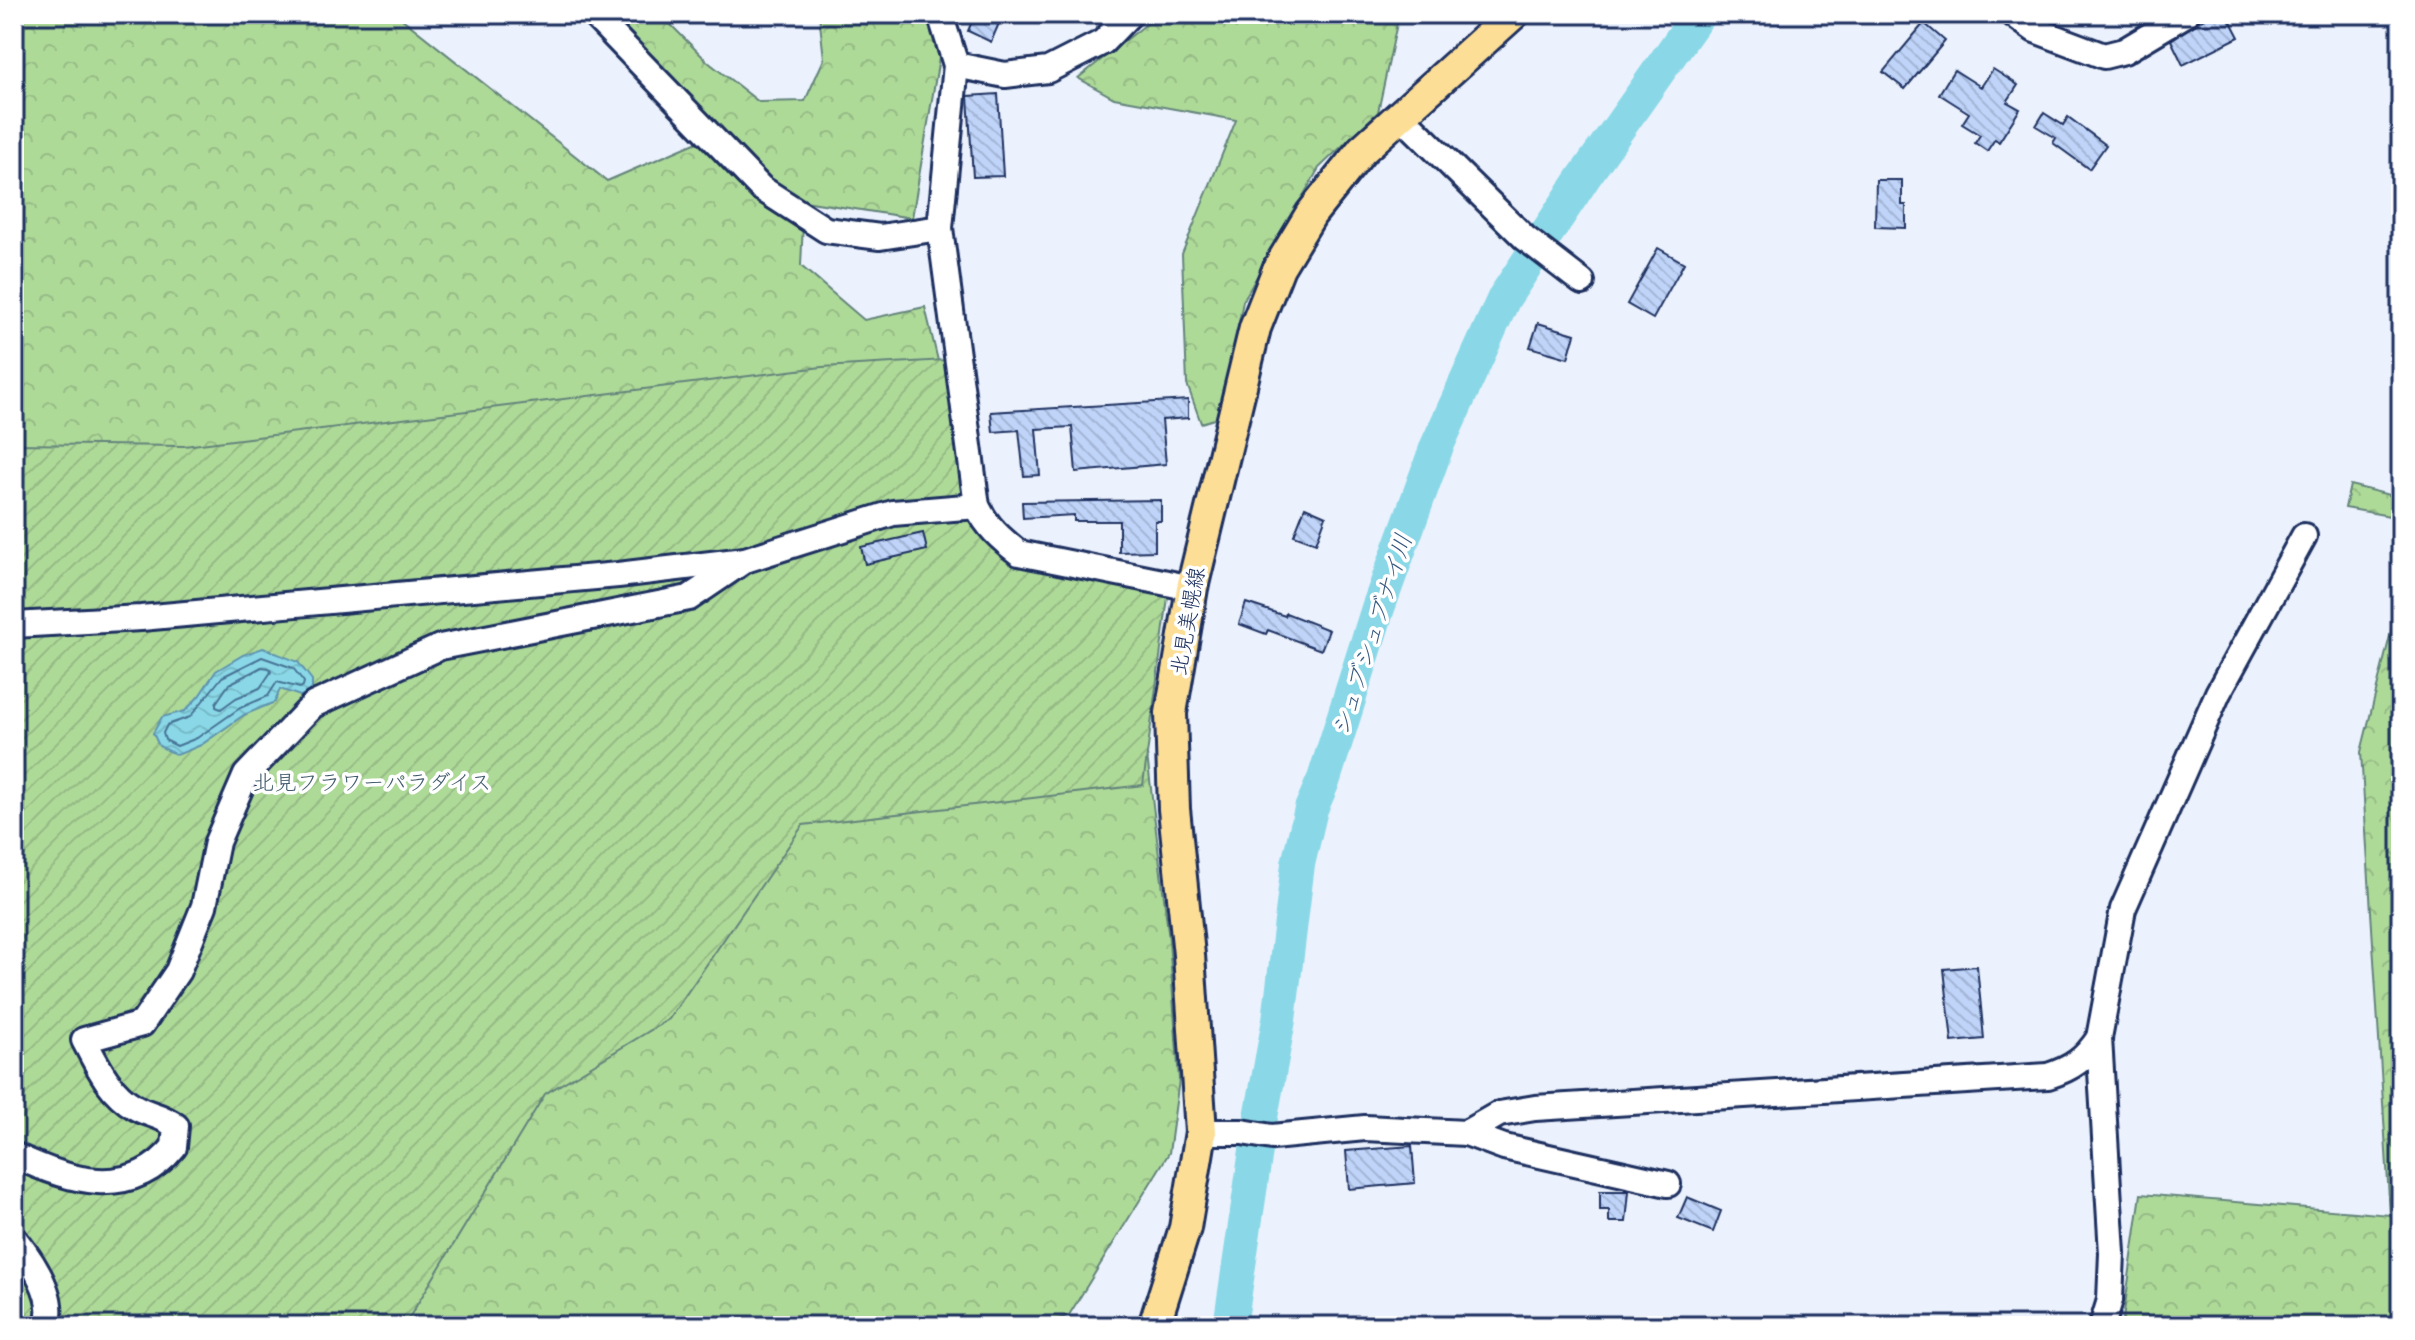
<svg xmlns="http://www.w3.org/2000/svg" width="2415" height="1340" font-family="Pangolin,'Klee One',sans-serif">
<style>
.forest{fill:url(#forest-crowns);stroke:#64847b;stroke-width:2}
.garden{fill:url(#garden-furrows);stroke:#64847b;stroke-width:2}
.water{fill:url(#water-waves);stroke:#5e94b0;stroke-width:2}
.lines{fill:none;stroke-linecap:round;stroke-linejoin:round}
.shore{stroke:#477395;stroke-width:2}
.river{stroke:#8ad8e7;stroke-width:34}
.building{fill:url(#building-back-hatch);stroke:#1b2f5e;stroke-width:2}
.minor-casing{stroke:#1b2f5e;stroke-width:30}
.major-casing{stroke:#1b2f5e;stroke-width:36}
.minor{stroke:#fff;stroke-width:24}
.major{stroke:#fdde96;stroke-width:30}
.labels{text-anchor:middle;stroke-width:7;stroke-linejoin:round;paint-order:stroke}
.street-label{font-size:22px;fill:#1b2f5e;stroke:#fff}
.park-label{font-size:22px;fill:#405a6c;stroke:#fff}
.water-label{font-size:24px;font-style:italic;fill:#375980;stroke:#fff}
</style>
<defs>
<pattern id="forest-crowns" width="20" height="18" patternUnits="userSpaceOnUse" patternTransform="scale(2)"><rect width="20" height="18" fill="#aeda98"/><path d="M2 6a3 3 0 1 1 6 0M12 15a3 3 0 1 1 6 0" fill="none" stroke="#95bb85"/></pattern>
<pattern id="garden-furrows" width="10" height="10" patternUnits="userSpaceOnUse" patternTransform="scale(2)"><rect width="10" height="10" fill="#aeda98"/><path d="M-1 1l2-2M0 10L10 0M9 11l2-2" fill="none" stroke="#95bb85"/></pattern>
<pattern id="water-waves" width="16" height="10" patternUnits="userSpaceOnUse" patternTransform="scale(2)"><rect width="16" height="10" fill="#8ad8e7"/><path d="M0 5q4-4 8 0t8 0" fill="none" stroke="#76bac9"/></pattern>
<pattern id="building-back-hatch" width="6" height="6" patternUnits="userSpaceOnUse" patternTransform="scale(2)"><rect width="6" height="6" fill="#bfd4f8"/><path d="M-1 5l2 2M0 0l6 6M5-1l2 2" fill="none" stroke="#a4b6d7"/></pattern>
</defs>
<rect width="100%" height="100%" fill="#ecf2fd"/>
<filter id="ink" filterUnits="userSpaceOnUse"><feTurbulence type="fractalNoise" baseFrequency=".0125" numOctaves="2"/><feDisplacementMap in="SourceGraphic" scale="16" xChannelSelector="R" yChannelSelector="G"/><feConvolveMatrix kernelMatrix="1 2 1 2 8 2 1 2 1" color-interpolation-filters="sRGB"/></filter>
<g filter="url(#ink)">
<g class="forest">
<polygon points="14,14 396,14 607,181 702,140 604,14 660,14 708,62 759,102 805,101 824,59 819,14 927,14 939,58 912,218 804,201 801,266 864,320 925,307 940,369 14,550"/>
<polygon points="1159,14 1399,14 1378,112 1319,168 1243,301 1221,417 1201,423 1187,384 1182,254 1236,120 1114,98 1078,78"/>
<polygon points="2350,485 2401,498 2401,518 2345,508"/>
<polygon points="2401,592 2401,1326 2122,1326 2141,1194 2390,1215 2361,752"/>
<polygon points="1143,721 1169,940 1179,1080 1169,1153 1069,1315 1042,1326 269,1326 796,783"/>
</g>
<polygon class="garden" points="946,360 976,523 1056,571 1168,597 1143,785 803,825 669,1019 545,1094 404,1326 14,1326 14,444 184,446 822,367"/>
<polygon class="water" points="263,648 298,662 312,680 312,693 300,696 280,689 275,702 244,715 201,745 177,755 159,746 153,733 162,717 185,711 199,696 216,671 243,655"/>
<g class="lines">
<g class="shore">
<polygon points="262,657 293,668 304,682 303,686 300,688 277,682 268,696 240,708 197,738 177,746 165,740 163,733 167,725 190,717 222,677"/>
<polygon points="262,667 269,668 271,672 260,688 236,698 221,709 216,707 216,703 229,684"/>
</g>
<polyline class="river" points="1230,1326 1261,1117 1279,1020 1298,864 1311,809 1324,779 1378,608 1437,446 1504,298 1584,177 1699,14"/>
</g>
<g class="building">
<polygon points="975,14 1003,14 991,42 968,31"/>
<polygon points="2210,14 2227,14 2239,37 2183,65 2171,40"/>
<polygon points="1924,23 1945,41 1905,89 1883,72"/>
<polygon points="1993,69 2018,85 2007,102 2020,109 1999,142 1995,139 1987,151 1975,143 1980,135 1962,124 1969,113 1939,94 1954,70 1981,87"/>
<polygon points="998,94 1003,176 973,177 968,96"/>
<polygon points="2044,113 2063,125 2068,117 2106,145 2089,169 2053,143 2056,138 2036,126"/>
<polygon points="1876,180 1902,180 1902,205 1906,205 1906,228 1875,227"/>
<polygon points="1658,248 1684,263 1653,319 1627,304"/>
<polygon points="1538,323 1575,334 1568,358 1530,347"/>
<polygon points="1188,400 1188,418 1162,420 1166,464 1076,472 1072,427 1036,429 1040,475 1024,476 1019,430 993,432 991,412"/>
<polygon points="1161,500 1161,521 1155,521 1155,551 1119,552 1119,521 1074,521 1074,515 1023,518 1022,502"/>
<polygon points="1305,507 1326,516 1316,543 1294,535"/>
<polygon points="923,533 927,550 865,564 861,547"/>
<polygon points="1246,603 1285,616 1286,613 1329,630 1321,650 1268,630 1266,634 1239,624"/>
<polygon points="1977,966 1984,1039 1952,1042 1944,969"/>
<polygon points="1412,1146 1415,1183 1349,1189 1346,1151"/>
<polygon points="1600,1191 1629,1191 1626,1222 1609,1222 1609,1210 1600,1210"/>
<polygon points="1687,1197 1721,1211 1713,1232 1678,1218"/>
</g>
<g class="lines">
<g class="minor-casing">
<g id="minor">
<polyline points="593,14 761,188 826,230 880,237 940,228"/>
<path d="M940,14l16,51 -16,163 37,278c10,21 24,33 42,47l173,35"/>
<polyline points="2013,14 2035,30 2104,56 2124,51 2186,14"/>
<polyline points="956,65 1005,75 1048,70 1103,42 1130,14"/>
<polyline points="1400,115 1525,238 1582,282"/>
<polyline points="14,625 141,618 618,575 745,560 893,513 977,506"/>
<path d="M1201,1132h41l30,5 93,-9 101,5 33,-19 36,-6 513,-32c25,-8 37,-17 51,-38"/>
<polyline points="1466,1133 1504,1147 1668,1184"/>
<path d="M14,1155c54,26 116,46 160,-8l2,-21c-16,-12 -28,-11 -41,-19 -26,-15 -38,-42 -51,-67l58,-16 36,-53 26,-65 13,-64 29,-67 67,-70 127,-58 249,-49 56,-38"/>
<path d="M14,1238c16,20 45,61 32,88"/>
<polyline points="2102,1326 2110,1300 2112,1253 2099,1038 2123,909 2218,693 2304,536"/>
</g>
</g>
<g class="major-casing">
<polyline id="major" points="1154,1326 1185,1228 1201,1132 1189,955 1174,809 1171,713 1192,588 1255,328 1279,267 1311,214 1362,150 1513,14"/>
</g>
<use href="#minor" class="minor"/>
<use href="#major" class="major"/>
</g>
</g>
<g class="labels">
<g class="street-label">
<text transform="translate(1187 621) rotate(-80)" y="8">北見美幌線</text>
</g>
<g class="park-label">
<text x="372" y="790">北見フラワーパラダイス</text>
</g>
<g class="water-label">
<text transform="translate(1372 635) rotate(-72)" y="8">シュブシュブナイ川</text>
</g>
</g>
<rect width="2415" height="1340" fill="none" stroke="#fff" stroke-width="48"/>
<rect x="24" y="24" width="2367" height="1292" fill="none" stroke="#1b2f5e" stroke-width="3" filter="url(#ink)"/>
</svg>
